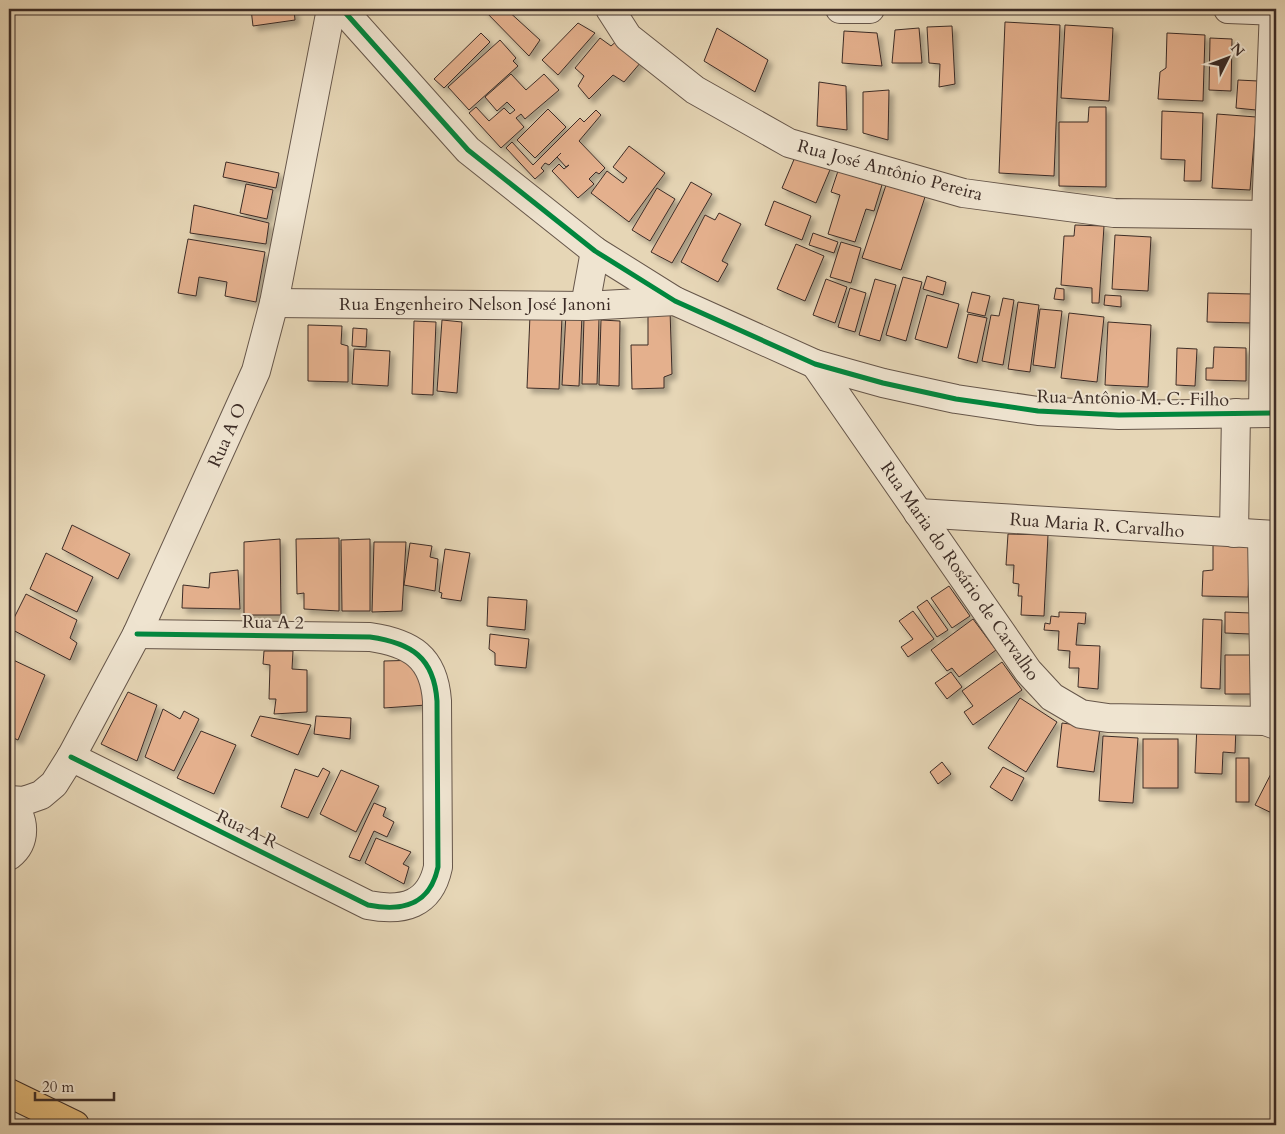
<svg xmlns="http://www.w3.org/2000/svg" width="1285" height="1134" font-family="Cardo,serif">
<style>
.building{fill:#e4b08d;stroke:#3c2c26;filter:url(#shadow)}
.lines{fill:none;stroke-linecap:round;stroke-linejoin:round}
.street-casing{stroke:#66564a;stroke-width:30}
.highway-casing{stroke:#3c2c26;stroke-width:30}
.street{stroke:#efe4d0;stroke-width:28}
.highway{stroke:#e3bb7b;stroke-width:28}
.cycleway-casing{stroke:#efe4d0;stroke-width:8}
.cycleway{stroke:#00873e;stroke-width:5}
.labels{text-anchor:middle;stroke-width:4;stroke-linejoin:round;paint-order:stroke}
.street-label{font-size:18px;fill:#3c2c26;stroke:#efe4d0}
</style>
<defs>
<filter id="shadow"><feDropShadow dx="4.5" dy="4.5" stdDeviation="2.5" flood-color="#0004"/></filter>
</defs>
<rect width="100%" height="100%" fill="#e6d6b6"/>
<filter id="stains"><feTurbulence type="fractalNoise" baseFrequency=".004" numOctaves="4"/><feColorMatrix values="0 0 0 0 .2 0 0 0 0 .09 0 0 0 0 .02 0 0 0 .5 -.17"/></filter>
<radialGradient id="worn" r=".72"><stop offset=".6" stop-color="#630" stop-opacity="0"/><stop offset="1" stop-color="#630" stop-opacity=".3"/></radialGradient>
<g class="building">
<polygon points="251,9 294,9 295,20 253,26"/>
<polygon points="483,9 506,9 540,40 529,56"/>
<polygon points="1005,22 1060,25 1054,176 999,173"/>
<polygon points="578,23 595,33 558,75 542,60"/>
<polygon points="1065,25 1113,28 1109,101 1061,98"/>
<polygon points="952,26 955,84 939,87 940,64 929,63 927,27"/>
<polygon points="717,28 768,60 755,92 704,61"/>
<polygon points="919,28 922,63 892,63 895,30"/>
<polygon points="844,31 877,33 882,66 842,63"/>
<polygon points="481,33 490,42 444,88 434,79"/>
<polygon points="1167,33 1205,35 1203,101 1158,99 1160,72 1166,68"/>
<polygon points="600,38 611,46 618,40 641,62 624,82 613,75 589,99 578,86 584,76 575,68"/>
<polygon points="1210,38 1232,39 1231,91 1209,90"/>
<polygon points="500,40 516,58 513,61 518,66 469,110 448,87"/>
<polygon points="511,74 526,90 544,74 559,90 525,119 521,114 516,118 524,127 501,148 469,113 476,107 489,121 504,108 510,114 515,110 507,102 497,111 485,97"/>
<polygon points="1238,80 1258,81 1256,110 1236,108"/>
<polygon points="819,82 846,86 847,130 817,126"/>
<polygon points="889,90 888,140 863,133 863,92"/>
<polygon points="1089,107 1106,107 1106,187 1059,186 1059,122 1088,122"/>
<polygon points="548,109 566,127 535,158 517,140"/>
<polygon points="596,110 601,115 579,141 605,168 599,174 596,172 589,179 594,184 578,198 552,171 559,164 564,169 569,165 566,167 557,157 561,153 549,165 545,163 541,168 544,171 535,179 506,148 512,142 533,165 580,118 584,122"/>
<polygon points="1162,111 1203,113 1201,181 1184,181 1185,160 1161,159"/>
<polygon points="1217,114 1256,117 1250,190 1212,188"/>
<polygon points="629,146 665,173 629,222 591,193 607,171 623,183 627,178 613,167"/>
<polygon points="798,150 832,165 816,203 782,188"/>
<polygon points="226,162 279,173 276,188 223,177"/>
<polygon points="838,171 882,185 874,211 866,209 855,242 828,234 840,195 831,192"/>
<polygon points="691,182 712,194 672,263 651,252"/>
<polygon points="246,184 273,190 267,219 240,213"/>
<polygon points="886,185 925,197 901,270 862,258"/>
<polygon points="657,188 675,199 650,241 632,230"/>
<polygon points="774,201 811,216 802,240 765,225"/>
<polygon points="194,205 269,223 266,244 190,233"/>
<polygon points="719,213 741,224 722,261 728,264 718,282 681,262 705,215 715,220"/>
<polygon points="1075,225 1104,226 1099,303 1092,303 1092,288 1061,285 1064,236 1074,236"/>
<polygon points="813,233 838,242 834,253 809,245"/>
<polygon points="1115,235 1151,237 1148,291 1112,289"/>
<polygon points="188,239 265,252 256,302 225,296 227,282 199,277 196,296 178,293"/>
<polygon points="841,242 861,248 851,283 830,277"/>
<polygon points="796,244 824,256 805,301 777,289"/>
<polygon points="927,276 946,282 943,295 923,289"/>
<polygon points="903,277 922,282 906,341 886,335"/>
<polygon points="826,279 847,287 835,323 813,315"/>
<polygon points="875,279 896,285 880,341 859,335"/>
<polygon points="850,288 866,293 855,332 838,327"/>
<polygon points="1056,288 1064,289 1064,300 1054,299"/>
<polygon points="972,292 990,296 985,316 967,312"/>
<polygon points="1208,293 1252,294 1252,323 1207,322"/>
<polygon points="927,295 959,304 947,348 915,339"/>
<polygon points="1105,295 1121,296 1121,307 1104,305"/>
<polygon points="1003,298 1014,300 1003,365 982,361 991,315 999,316"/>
<polygon points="1018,302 1039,305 1030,372 1008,369"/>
<polygon points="1040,309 1062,311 1055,368 1033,365"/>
<polygon points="670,310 672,374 664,377 664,388 632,389 631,345 648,345 648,316 636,316"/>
<polygon points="1069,313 1104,317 1097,382 1061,378"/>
<polygon points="566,314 582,315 579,386 562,385"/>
<polygon points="968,314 987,318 977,363 958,358"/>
<polygon points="530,315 562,317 559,389 527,388"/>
<polygon points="584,318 599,319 597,384 582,384"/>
<polygon points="442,320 462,322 457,393 437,391"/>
<polygon points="601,320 620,321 619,386 599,385"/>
<polygon points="414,321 436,322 433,395 412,394"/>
<polygon points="1108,322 1151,325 1148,387 1105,385"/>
<polygon points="308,325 342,326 341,344 348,346 348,382 308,381"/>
<polygon points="353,328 367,329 366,347 352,346"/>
<polygon points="1214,347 1246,348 1246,381 1206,380 1206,368 1213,368"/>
<polygon points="1177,348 1197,349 1195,386 1176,385"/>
<polygon points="354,349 390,351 388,386 352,384"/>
<polygon points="72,525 130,554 118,579 62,549"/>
<polygon points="1008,534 1048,535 1044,616 1021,615 1022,596 1018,596 1019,584 1013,583 1014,565 1006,565"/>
<polygon points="339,538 339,611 304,609 304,593 297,594 296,539"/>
<polygon points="280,539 281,615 244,615 244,542"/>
<polygon points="370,539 370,611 342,611 341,540"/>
<polygon points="374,542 406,542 402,611 372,612"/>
<polygon points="410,543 432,546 430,557 438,559 435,591 404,585"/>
<polygon points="1213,545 1250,547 1248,597 1202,596 1203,571 1213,570"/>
<polygon points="445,549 470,553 461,601 441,598 442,593 439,592"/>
<polygon points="46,553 93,577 77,612 30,589"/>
<polygon points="238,570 240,609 182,608 183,585 209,588 210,573"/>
<polygon points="949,586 970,616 952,628 931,598"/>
<polygon points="26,594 77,620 70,638 77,643 70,660 9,628"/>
<polygon points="488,597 527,600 525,630 487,626"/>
<polygon points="927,600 948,630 937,637 917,607"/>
<polygon points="913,611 934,639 908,657 901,647 913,639 899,621"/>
<polygon points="1059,612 1086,613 1085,624 1078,623 1076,645 1100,646 1098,689 1078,687 1079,668 1069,668 1070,651 1058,650 1059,631 1044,630 1045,623 1050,624 1051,616 1059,617"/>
<polygon points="1225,612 1251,613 1250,634 1225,633"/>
<polygon points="973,619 996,650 959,677 952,668 947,671 931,650"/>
<polygon points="1203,619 1222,620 1220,689 1201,688"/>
<polygon points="490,634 529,639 526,668 495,665 495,653 489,649"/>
<polygon points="264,651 293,651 292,669 307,670 307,712 274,714 276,699 269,699 270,665 263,664"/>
<polygon points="1225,655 1250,655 1251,694 1225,694"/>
<polygon points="9,658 45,675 18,740 9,736"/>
<polygon points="421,660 426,705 384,708 384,661"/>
<polygon points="1002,662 1022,690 973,725 964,712 973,706 962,691"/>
<polygon points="951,672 962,687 947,699 935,683"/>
<polygon points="128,692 157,705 137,761 101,744"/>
<polygon points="1020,698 1057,722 1026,772 988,748"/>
<polygon points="163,709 180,719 184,711 199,719 174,771 145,757"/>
<polygon points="260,716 311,725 298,755 251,736"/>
<polygon points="316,716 351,718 350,739 314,734"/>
<polygon points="1062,723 1100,728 1094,772 1057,767"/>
<polygon points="1197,724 1236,726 1235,753 1223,752 1222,774 1195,773"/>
<polygon points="201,731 236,745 214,794 177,778"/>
<polygon points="1103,736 1138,738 1133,803 1099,801"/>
<rect x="1143" y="739" width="35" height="49"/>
<rect x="1236" y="758" width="13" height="44"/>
<polygon points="942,762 951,774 938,784 930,772"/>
<polygon points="1276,764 1276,809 1274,814 1255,805"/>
<polygon points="1003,767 1024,778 1012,801 990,787"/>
<polygon points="323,768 330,772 308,818 281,807 295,769 318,777"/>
<polygon points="341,770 379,786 356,832 320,814"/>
<polygon points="374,803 386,808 383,816 394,822 387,837 374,831 360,861 349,857"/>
<polygon points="376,838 411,852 403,864 409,867 404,884 365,863"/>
</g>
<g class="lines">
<g class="street-casing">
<g id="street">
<polyline points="342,9 468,150 595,251 675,301 815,364 883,383 956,399 1038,411 1119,415 1276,413"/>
<polyline points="610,9 628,37 695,90 789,143 963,193 1114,213 1276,215"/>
<polyline points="840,9 870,9"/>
<polyline points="1228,9 1276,11"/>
<polyline points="274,303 585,306 675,301"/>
<polyline points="585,306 595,251"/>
<polyline points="815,364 1028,671 1052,697 1081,714 1108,718 1265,721 1276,725"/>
<polyline points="1263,413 1266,215 1274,9"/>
<polyline points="918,513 1276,535"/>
<polyline points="1234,533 1236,413"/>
<polyline points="1262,535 1265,721"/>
<path d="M71,757l297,148c35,7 62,0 70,-38l-1,-166c-3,-44 -26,-58 -67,-64l-233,-3"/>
<polyline points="9,800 24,801 41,795 54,784 71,757 137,634 256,371 274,303 331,9"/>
<path d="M9,803c17,14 18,39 0,53"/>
</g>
</g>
<g class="highway-casing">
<polyline id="highway" points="9,1093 75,1125"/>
</g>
<use href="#street" class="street"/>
<use href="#highway" class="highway"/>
<g class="cycleway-casing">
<g id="cycleway">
<polyline points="342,9 468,150 595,251 675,301 815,364 883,383 956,399 1038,411 1119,415 1276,413"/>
<path d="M71,757l297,148c35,7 62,0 70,-38l-1,-166c-3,-44 -26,-58 -67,-64l-233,-3"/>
</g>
</g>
<use href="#cycleway" class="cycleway"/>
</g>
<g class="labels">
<g class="street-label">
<text transform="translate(890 170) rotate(15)" y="6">Rua José Antônio Pereira</text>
<text x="475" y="310">Rua Engenheiro Nelson José Janoni</text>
<text transform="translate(1133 398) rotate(1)" y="6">Rua Antônio M. C. Filho</text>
<text transform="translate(227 435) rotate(-66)" y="6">Rua A O</text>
<text transform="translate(1097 525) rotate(4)" y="6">Rua Maria R. Carvalho</text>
<text transform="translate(960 571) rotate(55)" y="6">Rua Maria do Rosário de Carvalho</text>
<text transform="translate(273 622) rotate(1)" y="6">Rua A 2</text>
<text transform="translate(247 829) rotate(26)" y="6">Rua A R</text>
</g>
</g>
<rect width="1285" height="1134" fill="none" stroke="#e6d6b6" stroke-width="30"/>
<rect x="10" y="10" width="1265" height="1114" fill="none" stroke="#3c2c26" stroke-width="2.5"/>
<rect x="15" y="15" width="1255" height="1104" fill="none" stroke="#3c2c26"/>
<g transform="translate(1228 58) rotate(48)" stroke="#efe4d0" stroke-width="4" paint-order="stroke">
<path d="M0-4L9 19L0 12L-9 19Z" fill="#3c2c26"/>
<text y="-8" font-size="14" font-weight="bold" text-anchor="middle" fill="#3c2c26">N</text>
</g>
<path d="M35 1092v8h79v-8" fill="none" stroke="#3c2c26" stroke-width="2.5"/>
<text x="42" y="1092" font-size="15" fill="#3c2c26" stroke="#efe4d0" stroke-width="4" paint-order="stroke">20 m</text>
<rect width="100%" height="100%" filter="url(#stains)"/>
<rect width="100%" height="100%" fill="url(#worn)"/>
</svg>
